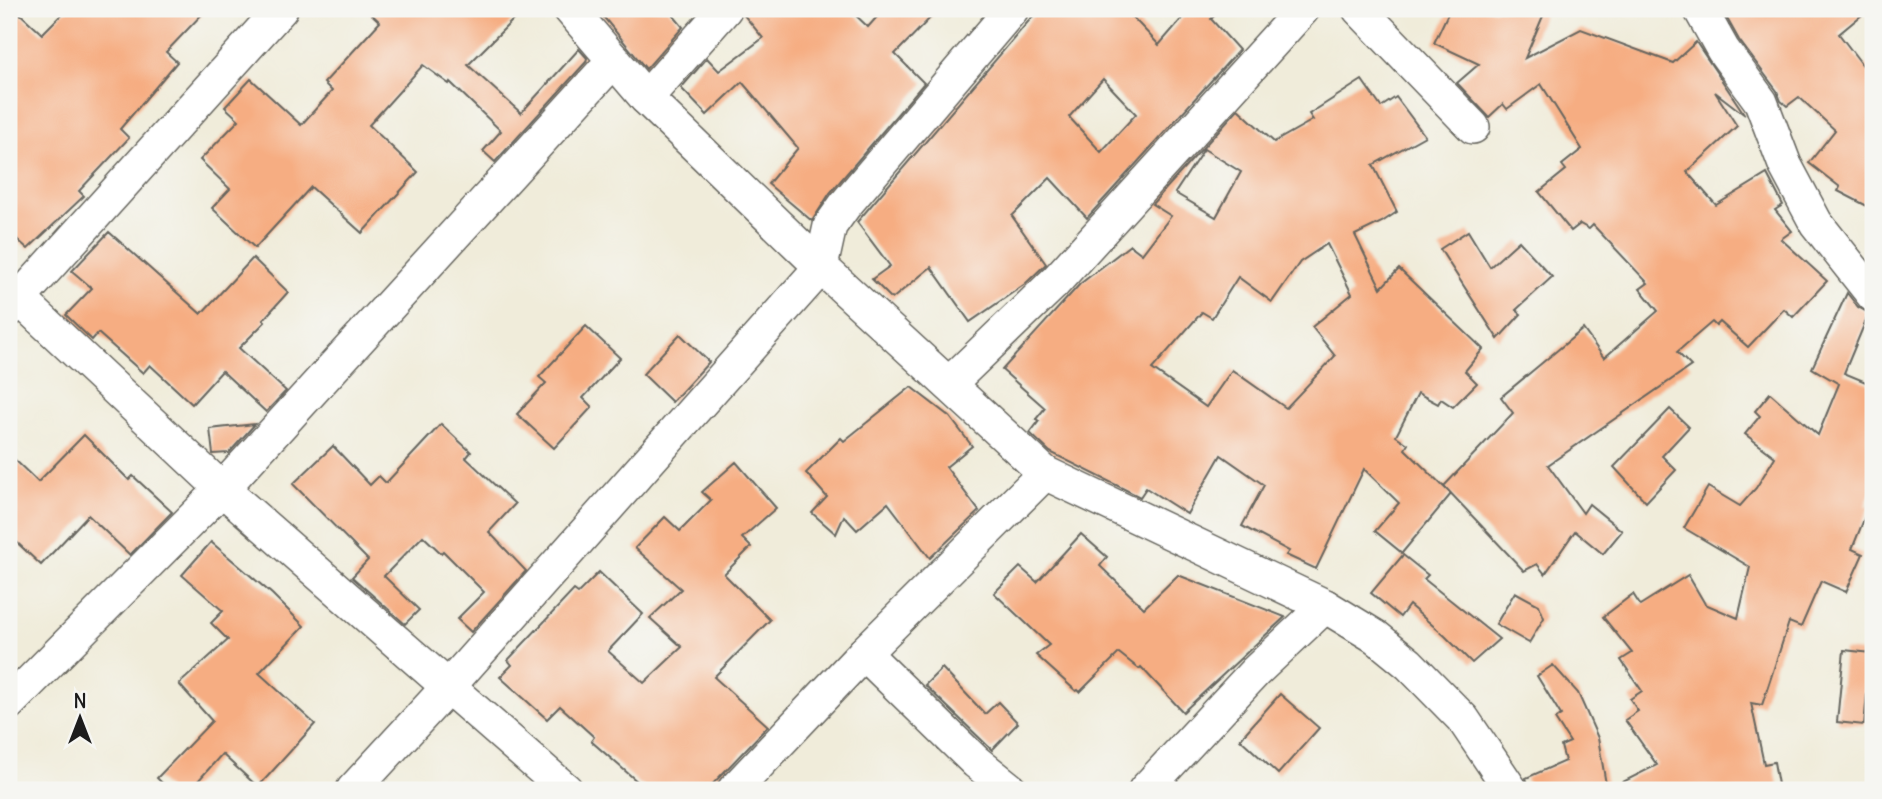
<svg xmlns="http://www.w3.org/2000/svg" width="1882" height="799" font-family="Delius,sans-serif">
<style>
.building{fill:#f6ad82;fill-rule:evenodd}
.lines{fill:none;stroke-linecap:round;stroke-linejoin:round}
.street-casing{stroke:#66655e;stroke-width:36}
.street{stroke:#fff;stroke-width:33}
</style>
<rect width="100%" height="100%" fill="#f6f6f2"/>
<filter id="ink" filterUnits="userSpaceOnUse"><feTurbulence type="fractalNoise" baseFrequency=".0143" numOctaves="2"/><feDisplacementMap in="SourceGraphic" scale="14" xChannelSelector="R" yChannelSelector="G"/><feConvolveMatrix kernelMatrix="1 2 1 2 8 2 1 2 1" color-interpolation-filters="sRGB"/></filter>
<filter id="wash" filterUnits="userSpaceOnUse"><feTurbulence type="fractalNoise" baseFrequency=".00686" numOctaves="4" result="noise"/><feDisplacementMap in="SourceGraphic" scale="28" xChannelSelector="R" yChannelSelector="G"/><feGaussianBlur stdDeviation="1.57" result="paint"/><feColorMatrix in="noise" values="0 0 0 0 0 0 0 0 0 0 0 0 0 0 0 0 0 1.4 0 .05"/><feComposite in="paint" operator="in"/></filter>
<g filter="url(#wash)">
<rect width="100%" height="100%" fill="#f0ecda"/>
<g id="blocks">
<g class="building">
<polygon points="9,9 15,9 42,34 67,9 207,9 166,52 177,62 120,129 129,138 79,191 84,196 28,249 9,232"/>
<polygon points="366,9 524,9 468,65 521,113 579,49 587,58 586,62 495,162 483,151 501,131 450,82 449,84 423,65 369,125 418,172 362,233 311,187 255,248 212,208 230,189 200,160 239,120 225,107 251,79 301,125 332,91 324,83 380,22"/>
<polygon points="597,9 668,9 683,27 646,69"/>
<polygon points="744,9 849,9 868,27 884,9 939,9 895,54 924,83 830,193 812,221 768,184 798,148 742,82 707,115 681,88 707,58 719,71 763,38 743,14"/>
<path d="M1039,9h86l34,36 31,-36h31l-10,10 28,31 -152,168 -37,-40 -38,38 34,48 -21,20 -55,38 -39,-55 -39,32 -20,-20 18,-13 -33,-44zM1103,79l33,35 -35,38 -32,-35z"/>
<polygon points="1450,9 1546,9 1525,58 1581,29 1673,63 1696,42 1745,115 1715,92 1737,126 1687,172 1716,205 1767,174 1783,205 1775,210 1792,231 1781,239 1827,281 1793,317 1784,309 1748,347 1720,322 1716,326 1712,322 1677,352 1691,366 1548,465 1583,513 1589,504 1622,531 1603,554 1575,531 1545,574 1537,564 1524,571 1444,486 1513,413 1501,397 1583,329 1604,358 1658,311 1640,289 1648,283 1593,225 1589,229 1580,224 1571,231 1539,192 1566,170 1562,165 1582,149 1541,84 1507,109 1503,104 1489,117 1457,83 1479,64 1434,43"/>
<polygon points="1732,9 1869,9 1839,34 1864,67 1873,61 1873,209 1838,191 1840,187 1809,163 1835,130 1799,97 1787,106 1781,101 1777,91 1739,40 1725,15"/>
<path d="M1362,80l19,27 15,-10 29,39 -52,29 24,47 -15,10 -27,13 26,53 18,-19 84,80 -18,22 12,12 -24,24 -12,-8 -3,5 -20,-11 -22,43 12,8 -3,5 46,45 -49,59 -27,-22 24,-28 -35,-34 -48,100 -30,-14 3,-4 -47,-25 22,-41 -43,-30 -34,59 -41,-26 -6,9 -90,-45 -20,-19 9,-12 -3,-2 9,-11 -43,-38 78,-86 50,-39 12,9 29,-38 -19,-12 86,-95 36,33 39,-22 -4,-6zM1204,149l37,23 -25,45 -41,-24zM1327,244l25,50 -40,33 23,29 -49,52 -54,-38 -26,37 -54,-38 50,-57 10,6 26,-41 34,25 28,-40z"/>
<polygon points="1468,231 1490,267 1519,241 1552,277 1516,310 1521,314 1498,339 1440,249"/>
<polygon points="109,232 201,314 253,258 288,292 263,320 265,322 239,348 286,391 266,412 222,371 192,404 150,365 143,373 98,333 92,340 66,315 92,288 72,271"/>
<polygon points="1847,293 1858,307 1869,313 1844,373 1873,385 1873,486 1865,506 1869,507 1852,549 1863,554 1846,592 1821,581 1801,627 1789,622 1762,705 1751,703 1764,764 1774,762 1779,790 1530,790 1526,778 1565,761 1561,746 1570,742 1555,719 1561,715 1537,676 1553,665 1578,693 1598,738 1607,790 1657,765 1625,720 1638,711 1630,699 1642,691 1621,660 1632,653 1603,617 1633,594 1640,605 1688,575 1705,604 1738,618 1750,567 1684,528 1708,487 1740,506 1756,488 1775,457 1745,434 1760,416 1755,411 1770,393 1818,435 1839,384 1812,368"/>
<polygon points="586,326 620,358 583,398 592,407 554,448 517,414 546,383 539,377"/>
<polygon points="680,334 709,362 672,402 643,374"/>
<polygon points="911,387 950,417 972,446 946,467 979,511 930,558 888,503 857,530 844,516 836,534 812,513 827,497 806,473 841,438 844,441"/>
<polygon points="1670,409 1689,427 1662,456 1676,470 1646,502 1614,467"/>
<polygon points="255,424 229,453 213,454 210,429"/>
<polygon points="441,424 471,452 466,458 515,504 489,532 526,571 471,632 457,619 484,592 443,551 441,553 423,536 384,576 419,610 405,624 352,577 368,560 293,484 333,446 370,485 379,476 386,483"/>
<polygon points="84,435 129,480 133,476 172,512 130,555 88,515 41,565 9,535 9,454 38,482"/>
<polygon points="736,462 776,508 742,538 751,547 724,574 770,620 714,677 768,726 707,790 647,790 591,741 594,737 560,706 547,719 500,677 512,665 508,660 574,590 578,593 599,572 643,614 608,651 644,683 682,647 650,618 681,589 635,548 665,517 680,531 711,500 702,492"/>
<polygon points="1081,534 1107,557 1100,566 1144,608 1178,575 1285,617 1183,712 1141,667 1139,669 1119,653 1080,692 1078,690 1076,691 1036,655 1049,645 994,593 1020,567 1037,582"/>
<polygon points="211,542 272,594 304,626 259,673 315,724 258,787 222,754 190,790 169,790 157,778 212,721 179,684 228,640 211,623 223,611 182,575"/>
<polygon points="1403,555 1428,575 1424,579 1499,639 1472,663 1445,636 1409,605 1400,617 1371,593"/>
<polygon points="1515,592 1539,605 1544,618 1529,643 1496,624"/>
<polygon points="1844,650 1871,653 1864,725 1837,722"/>
<polygon points="942,668 985,714 998,702 1018,723 992,750 925,685"/>
<polygon points="1280,694 1319,728 1278,774 1240,739"/>
</g>
</g>
</g>
<g filter="url(#ink)">
<use href="#blocks" fill-opacity="0" stroke="#66655e" stroke-width="2"/>
<g class="lines">
<g class="street-casing">
<g id="street">
<polyline points="570,9 646,98 821,267 1045,473 1325,606 1376,637 1409,664 1463,719 1511,790"/>
<polyline points="1359,9 1473,127"/>
<polyline points="1700,9 1723,50 1761,102 1785,165 1816,223 1873,295"/>
<polyline points="646,98 725,9"/>
<polyline points="9,289 222,489 566,790"/>
<polyline points="9,310 281,9"/>
<polyline points="949,384 1055,282 1303,9"/>
<polyline points="864,653 976,762 1011,790"/>
<polyline points="9,703 222,489 614,60"/>
<polyline points="353,790 449,686 821,267 830,226 845,205 1012,9"/>
<polyline points="734,790 864,653 1045,473"/>
<polyline points="1145,790 1255,672 1325,606"/>
</g>
</g>
<use href="#street" class="street"/>
</g>
</g>
<rect width="1882" height="799" fill="none" stroke="#f6f6f2" stroke-width="35"/>
<g transform="translate(80 718)" stroke="#f6f6f2" stroke-width="5" paint-order="stroke">
<path d="M0-5L12 26L0 18L-12 26Z" fill="#1c1c1c"/>
<text y="-10" font-size="19" font-weight="bold" text-anchor="middle" fill="#1c1c1c">N</text>
</g>
</svg>
